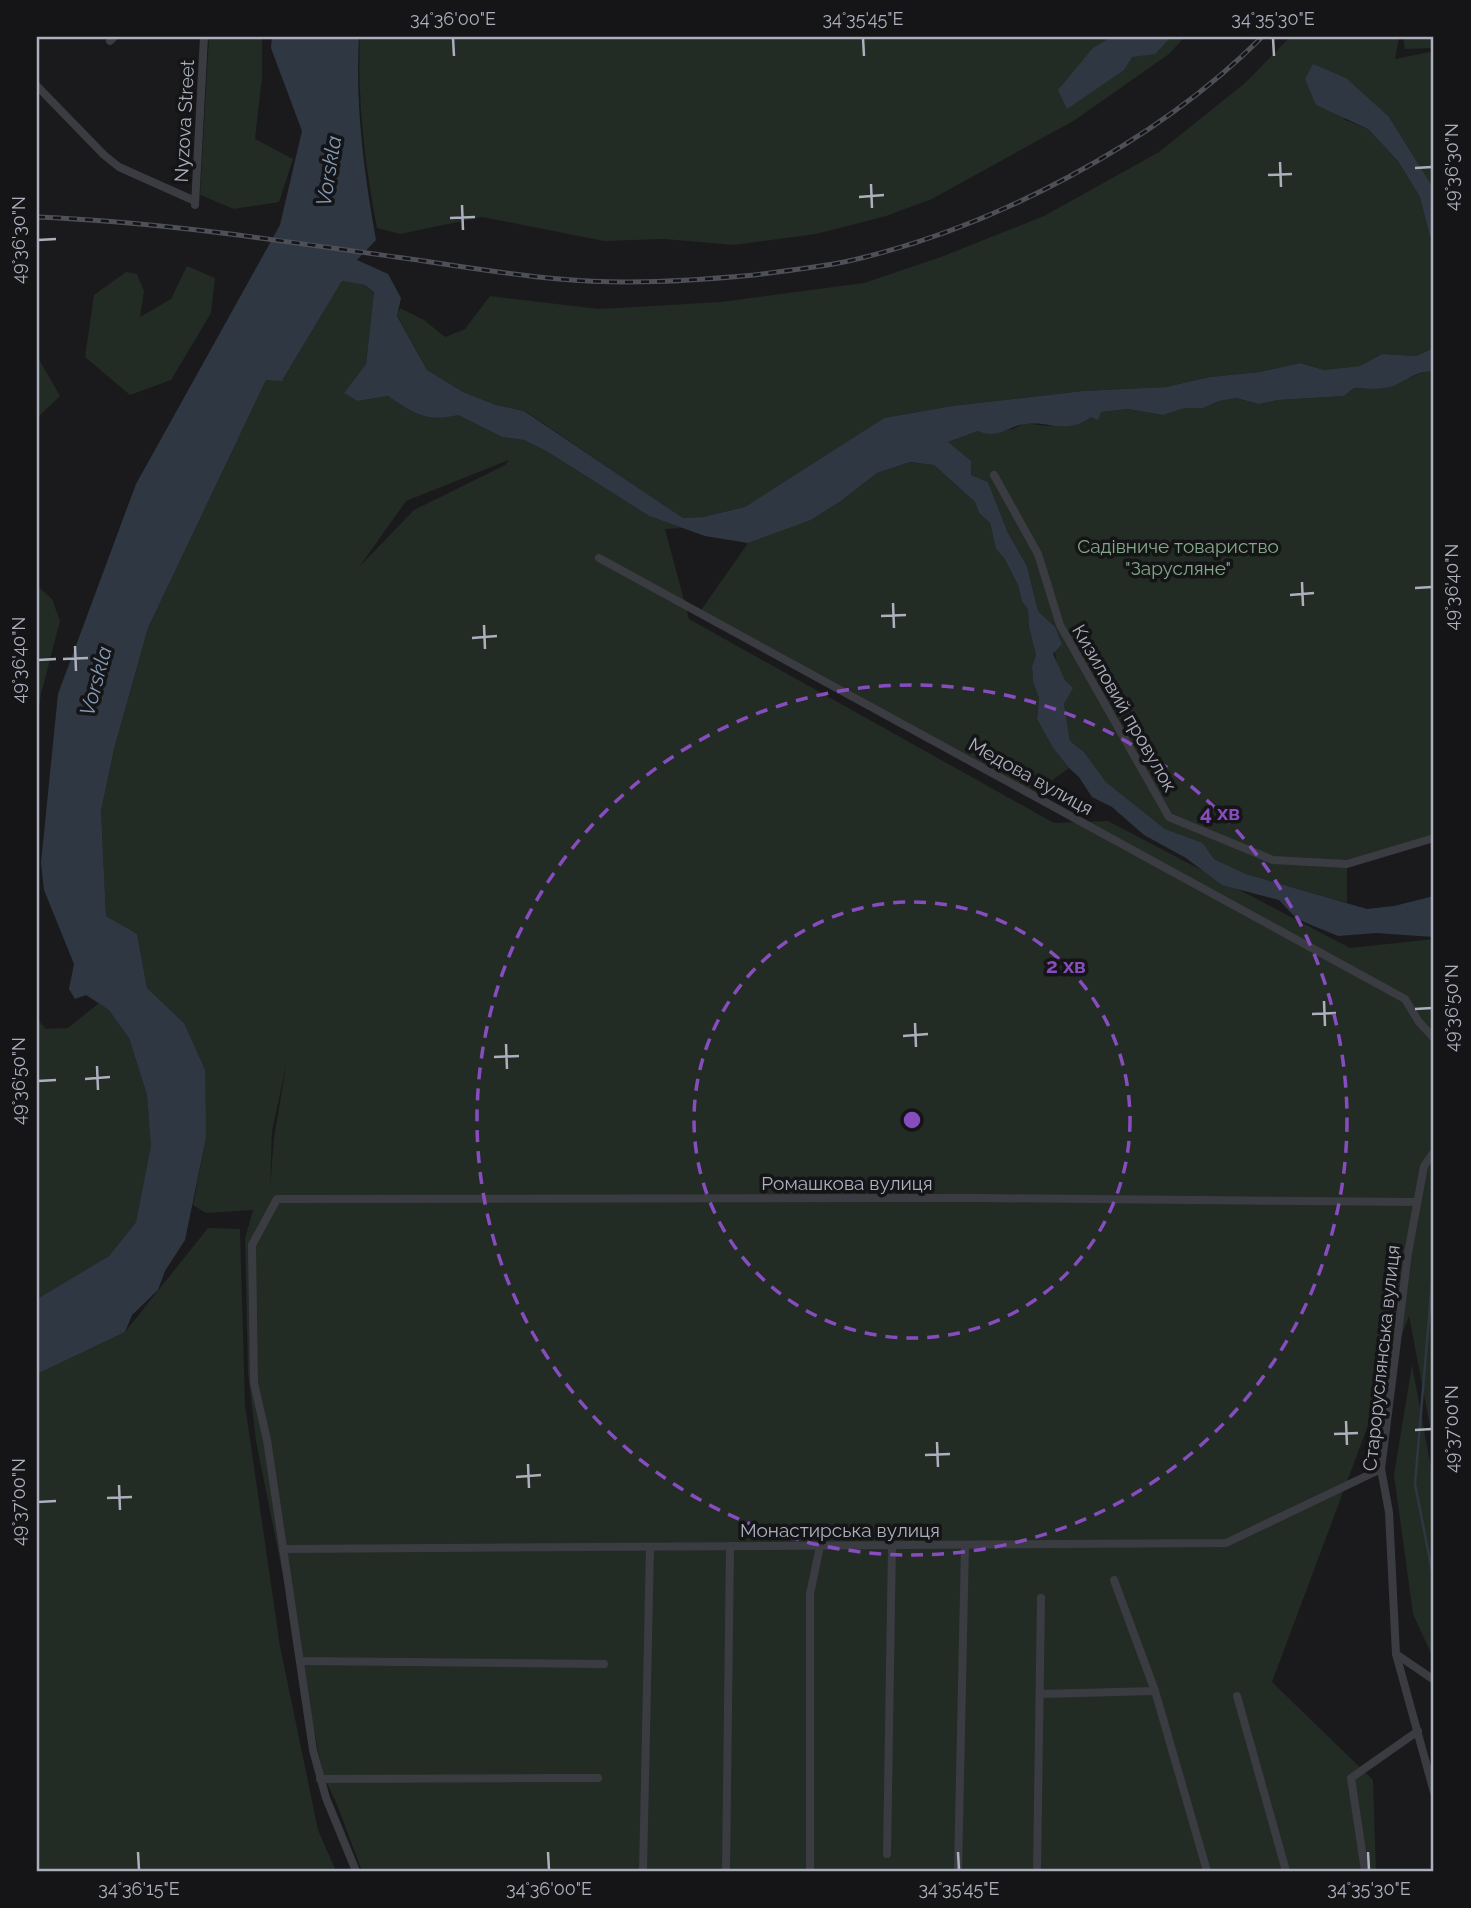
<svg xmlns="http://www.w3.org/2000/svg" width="1471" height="1908" font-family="Raleway,sans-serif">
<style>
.green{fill:#222b24;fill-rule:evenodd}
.water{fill:#2f3842}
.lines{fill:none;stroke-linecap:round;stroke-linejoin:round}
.stream{stroke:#2f3842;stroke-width:2.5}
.street{stroke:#3b3c42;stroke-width:8}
.rail-casing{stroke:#4e5057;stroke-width:5}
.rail{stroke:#151518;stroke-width:2.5;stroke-dasharray:8;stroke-linecap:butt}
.ticks{fill:none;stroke:#acb0bd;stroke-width:2.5}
.ring{fill:none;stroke:#874dbe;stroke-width:3.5;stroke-dasharray:12 9}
.labels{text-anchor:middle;stroke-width:7;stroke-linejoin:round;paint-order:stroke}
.street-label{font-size:19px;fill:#acb0bd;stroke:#151518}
.park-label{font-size:19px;fill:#83a888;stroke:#151518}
.water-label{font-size:21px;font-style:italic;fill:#839cb8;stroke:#151518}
.centre{fill:#874dbe;stroke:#151518;stroke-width:3.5}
.ring-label{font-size:21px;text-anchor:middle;font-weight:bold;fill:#874dbe;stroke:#151518;stroke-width:7;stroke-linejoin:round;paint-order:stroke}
.neatline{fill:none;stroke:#acb0bd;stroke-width:2.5}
.ticks-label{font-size:18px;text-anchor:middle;fill:#acb0bd}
</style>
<rect width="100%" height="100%" fill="#1a1a1d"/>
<g class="green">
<polygon points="209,37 262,37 262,77 255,139 293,159 279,202 234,209 200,195"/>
<path d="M360,37h825l-16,17 -94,66 -143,79 -46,17 -70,18 -82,11 -70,-6 -60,2 -122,-24 -82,17 -23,-6c-12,-63 -20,-127 -17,-191z"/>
<polygon points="1290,37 1399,37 1395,59 1434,51 1434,189 1389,117 1343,119 1368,129 1398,161 1420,197 1429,233 1434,245 1434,348 1416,356 1382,354 1360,366 1324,370 1300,363 1260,372 1210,377 1166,387 1083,391 952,406 884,418 745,507 703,517 683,518 525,411 496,405 463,392 427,370 397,315 400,308 424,320 445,337 465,329 490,296 599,309 721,302 864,283 941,257 1044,216 1159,152 1245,83"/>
<polygon points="1403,37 1434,37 1434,48 1405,49"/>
<polygon points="187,266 215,278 211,313 171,380 130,395 85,357 94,295 126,272 137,274 144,291 140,317 171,299"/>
<path d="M342,281l23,4 9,7 -8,72 -22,29 13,8 31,-5c23,17 40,27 70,19l44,22 22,3 24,12 101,64 33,12 -17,1 24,90 365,204 54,-2 242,127 84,-9v508l-25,-131 -137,366 101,98 3,91h-1014l-26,-69 -13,-27 -67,-334 -8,-68 -3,-134 8,-29 -47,3 -13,-8 13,-67 -22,-115 -37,-35 -10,-53 -31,-19 -5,-105 13,-62 34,-121 118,-248h17zM509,460l-4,5 -91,45 -54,56 46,-65zM286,1066l-12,72 -4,50 2,-57z"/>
<polygon points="37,356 60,396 37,418"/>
<path d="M1427,371l7,1v466l-87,26v39l-101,-29 -32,-15 -11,-16 -38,-14 -34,-27 -25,-20 -22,-30 -14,-11 -6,-37 8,-16c-18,-20 -19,-36 -17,-61l-17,-16 -11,-45 -19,-33 -20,-51 -17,-7 -23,-33 30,-11 35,-2 12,-6 22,3 44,-9 10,-5 27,-3 35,6 22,-7h18l16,-7 17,-3 23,6 19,-4 66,-4 10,-8c35,4 42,-6 73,-17z"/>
<polygon points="910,462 934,465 975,502 979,513 990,523 996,549 1004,558 1018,585 1022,602 1028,609 1029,627 1036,655 1032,666 1033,682 1039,698 1037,719 1053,748 1069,768 1032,795 699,613 748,543 811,520 841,501 877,473"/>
<polygon points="37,586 52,599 60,621 41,694 37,719"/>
<polygon points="99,1003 110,1010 129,1038 147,1095 152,1146 136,1222 109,1256 37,1299 37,1019 46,1029 68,1028"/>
<polygon points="208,1228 240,1229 245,1405 280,1646 318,1830 336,1871 37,1871 37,1374 125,1332"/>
<polygon points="1412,1365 1434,1484 1434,1660 1413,1614 1394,1475"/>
</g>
<g class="water">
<path d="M272,37h87c-4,68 5,136 17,203l-19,20 31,14 13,24 -4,18 30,54 36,22 33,13 28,6 159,107 20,-1 42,-10 139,-89 68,-12 131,-15 83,-4 44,-10 50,-5 40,-9 24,7 36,-4 22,-12 34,2 18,-8v24c-16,-3 -27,9 -41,14 -13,4 -25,3 -39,2l-10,8 -66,4 -19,4 -23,-6 -17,3 -16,7h-18l-22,7 -35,-6 -27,3 -3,8 -7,-3c-25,18 -39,4 -65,7 -17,1 -27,16 -48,7l-30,11 23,19v14l17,7 20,51 19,33 11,45 17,16 7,17 -9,10 12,26 8,8 -9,16 6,37 14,11 22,30 59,47 38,14 11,16 32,15 121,35 27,-3 40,-10v41l-58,-4 -38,3 -41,-17 -18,-19 -57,-15 -36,-27 -42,-23 -32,-28 -20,-10 -13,-20 -10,-9 -16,-20 -16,-29 2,-21 -6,-16 -1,-16 4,-11 -7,-28 -1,-18 -6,-7 -4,-17 -14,-27 -8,-9 -6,-26 -11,-10 -4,-11 -41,-37 -24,-3 -33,11 -36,28 -30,19 -63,23 -43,-7 -56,-20 -101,-64 -24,-12 -22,-3 -44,-22c-31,8 -46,-2 -70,-19l-31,5 -13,-8 22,-29 8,-72 -9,-7 -23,-4 -60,100 -16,-1 -118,248 -34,121 -13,62 5,105 31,18 10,54 37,35 21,47 1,68 -21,102 -20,31 -7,19 -26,25 -7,17 -88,42v-75l72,-43 27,-34 15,-76 -4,-51 -18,-57 -20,-28 -23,-15 -11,4 -6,-10 5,-25 -30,-74 -3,-27 17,-169 78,-210 144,-259 22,-94 -31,-83z"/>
<polygon points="1111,37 1180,37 1169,39 1155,54 1132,57 1124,70 1067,109 1058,90 1093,48"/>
<polygon points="1313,64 1346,78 1389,117 1434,189 1434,245 1429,233 1420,197 1398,161 1368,129 1316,105 1305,79"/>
</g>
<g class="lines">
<polyline class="stream" points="1434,1258 1415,1484 1434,1581"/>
<g class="street">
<polyline points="110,41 114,37"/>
<polyline points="37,86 104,155 119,167 195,201"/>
<polyline points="195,205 204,37"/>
<polyline points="994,475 1038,554 1060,625 1169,817 1273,860 1347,864 1434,838"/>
<polyline points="599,558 1405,999 1419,1022 1434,1038"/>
<polyline points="1434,1152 1424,1166 1408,1253 1381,1469 1389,1512 1396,1654 1434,1680"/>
<polyline points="283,1549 1226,1543 1381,1469"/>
<polyline points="1114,1580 1155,1691 1207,1871"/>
<polyline points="1396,1654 1434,1792"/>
<polyline points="300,1661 604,1664"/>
<polyline points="1040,1694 1155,1691"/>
<polyline points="1237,1696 1286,1871"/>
<polyline points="320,1779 598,1778"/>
<polyline points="887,1854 892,1545"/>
<polyline points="356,1871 326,1798 313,1750 267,1440 254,1383 252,1245 277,1199 976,1198 1417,1202"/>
<polyline points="643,1871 650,1547"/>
<polyline points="726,1871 730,1546"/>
<polyline points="810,1871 810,1594 820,1546"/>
<polyline points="958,1871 965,1545"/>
<polyline points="1037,1871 1041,1598"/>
<polyline points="1365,1871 1351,1778 1418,1731"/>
</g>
<g class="rail-casing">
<path id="rail" d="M37,217c130,5 258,26 387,44 45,7 90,14 135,18 65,6 130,2 195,-4 29,-4 60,-7 90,-13 146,-32 312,-119 418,-225"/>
</g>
<use href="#rail" class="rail"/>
</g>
<path class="ticks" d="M453,38l1,18M863,38l1,18M1273,38l1,18M1280,162l1,25M1415,168l17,-1M1268,175l24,-1M871,184l1,24M859,197l25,-2M462,205l1,25M450,218l25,-1M38,240l18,-1M1302,582l1,24M1415,588l17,-1M1290,595l24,-2M893,603l1,25M881,616l25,-1M484,625l1,24M472,638l25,-2M75,646l1,25M63,659l25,-1M38,660l18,-1M1324,1001l1,25M1415,1009l17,-1M1312,1014l24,-1M915,1023l1,24M903,1036l25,-2M506,1044l1,25M494,1057l25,-1M97,1066l1,24M85,1079l25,-2M38,1081l18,-1M1346,1421l1,24M1415,1430l17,-1M1334,1434l24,-1M937,1442l1,25M925,1455l25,-1M528,1464l1,24M516,1477l25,-2M119,1485l1,25M107,1498l25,-1M38,1502l18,-1M138,1852l1,18M548,1852l1,18M958,1852l1,18M1368,1852l1,18"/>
<g class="ring">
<circle cx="912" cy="1120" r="218"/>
<circle cx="912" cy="1120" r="435"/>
</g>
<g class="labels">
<g class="street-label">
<text transform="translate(184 121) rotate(-87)" y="7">Nyzova Street</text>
<text transform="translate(1125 708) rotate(60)" y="7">Кизиловий провулок</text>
<text transform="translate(1031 776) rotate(29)" y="7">Медова вулиця</text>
<text x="847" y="1190">Ромашкова вулиця</text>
<text transform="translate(1381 1358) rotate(-84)" y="7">Староруслянська вулиця</text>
<text x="840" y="1537">Монастирська вулиця</text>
</g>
<g class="park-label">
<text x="1178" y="553">Садівниче товариство<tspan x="1178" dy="22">"Зарусляне"</tspan></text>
</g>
<g class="water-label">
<text transform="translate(329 171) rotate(-81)" y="7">Vorskla</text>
<text transform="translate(96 681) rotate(-75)" y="7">Vorskla</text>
</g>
</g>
<circle cx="912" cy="1120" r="10" class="centre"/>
<g class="ring-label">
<text x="1220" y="820">4 хв</text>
<text x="1066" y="973">2 хв</text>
</g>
<rect width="1471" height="1908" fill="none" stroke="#151518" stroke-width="77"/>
<rect x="38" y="38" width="1394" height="1832" class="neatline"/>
<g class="ticks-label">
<text x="453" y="25">34°36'00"E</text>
<text x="863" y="25">34°35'45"E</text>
<text x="1273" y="25">34°35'30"E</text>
<text transform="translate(1452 167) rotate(-90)" y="6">49°36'30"N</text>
<text transform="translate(19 240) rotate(-90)" y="6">49°36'30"N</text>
<text transform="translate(1452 587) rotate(-90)" y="6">49°36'40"N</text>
<text transform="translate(19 660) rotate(-90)" y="6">49°36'40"N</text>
<text transform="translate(1452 1008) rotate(-90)" y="6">49°36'50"N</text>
<text transform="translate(19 1081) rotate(-90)" y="6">49°36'50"N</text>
<text transform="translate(1452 1429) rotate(-90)" y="6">49°37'00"N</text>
<text transform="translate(19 1502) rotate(-90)" y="6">49°37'00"N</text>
<text x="139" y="1895">34°36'15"E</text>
<text x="549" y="1895">34°36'00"E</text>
<text x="959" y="1895">34°35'45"E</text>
<text x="1369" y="1895">34°35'30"E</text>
</g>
</svg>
